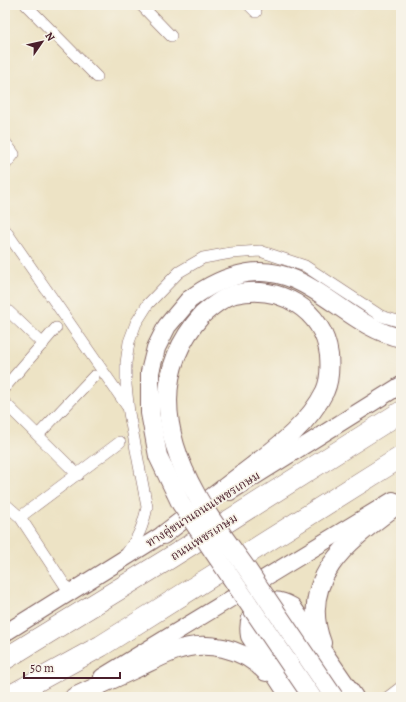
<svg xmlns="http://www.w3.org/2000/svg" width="406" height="702" font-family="Alegreya,'Noto Serif Thai',serif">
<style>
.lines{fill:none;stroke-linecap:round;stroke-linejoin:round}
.street-casing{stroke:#836461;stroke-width:12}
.secondary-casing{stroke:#836461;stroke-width:18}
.primary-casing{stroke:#836461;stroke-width:20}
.highway-casing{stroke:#836461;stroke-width:22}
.street{stroke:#fff;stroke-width:11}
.secondary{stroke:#fff;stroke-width:16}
.primary{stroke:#fff;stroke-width:18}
.highway{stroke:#fff;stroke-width:21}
.primary-bridge-casing{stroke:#836461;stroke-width:20;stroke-linecap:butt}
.primary-bridge{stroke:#fff;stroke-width:18}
.labels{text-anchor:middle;stroke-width:3.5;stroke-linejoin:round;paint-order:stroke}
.street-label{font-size:12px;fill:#4a1f2b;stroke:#f7f3e8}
</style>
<rect width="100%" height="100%" fill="#f7f3e8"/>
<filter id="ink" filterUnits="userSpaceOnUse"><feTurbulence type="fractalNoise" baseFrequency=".025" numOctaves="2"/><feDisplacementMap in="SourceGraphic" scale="8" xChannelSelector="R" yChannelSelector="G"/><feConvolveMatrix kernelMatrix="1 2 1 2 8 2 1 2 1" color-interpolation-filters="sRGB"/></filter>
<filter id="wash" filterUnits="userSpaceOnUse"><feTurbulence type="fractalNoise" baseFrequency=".012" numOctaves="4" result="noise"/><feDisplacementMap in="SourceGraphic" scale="16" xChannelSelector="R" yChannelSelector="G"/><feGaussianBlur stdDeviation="0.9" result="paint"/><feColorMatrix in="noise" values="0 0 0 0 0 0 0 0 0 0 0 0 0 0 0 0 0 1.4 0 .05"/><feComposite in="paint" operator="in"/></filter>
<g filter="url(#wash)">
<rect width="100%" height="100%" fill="#ede3c5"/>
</g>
<g filter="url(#ink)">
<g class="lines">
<g class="street-casing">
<g id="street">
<polyline points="26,5 97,77"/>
<polyline points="141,5 171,36"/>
<polyline points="249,5 256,12"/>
<polyline points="5,142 14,154 5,165"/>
<polyline points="5,230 127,406"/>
<polyline points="5,308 43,344"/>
<polyline points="5,387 56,328"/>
<polyline points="5,403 78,475"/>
<polyline points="38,435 94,376"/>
<polyline points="5,504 20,517 70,593"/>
<polyline points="20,517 120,442"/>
<path d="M126,554c12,-16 17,-27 21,-47l-18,-94 -3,-28v-22l3,-21 7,-19 12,-19 31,-32 24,-14 28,-5 29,-2 45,15 76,50 20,6"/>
<polyline points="388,697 401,687"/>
</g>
</g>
<g class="secondary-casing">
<g id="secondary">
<polyline points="230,492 401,385"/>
<polyline points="5,633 173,528"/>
<polyline points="102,677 393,500"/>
</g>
</g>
<g class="primary-casing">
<g id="primary">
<path d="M189,300c18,-14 35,-23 58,-27 62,-10 97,53 154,65"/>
<path d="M163,535c25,-19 49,-38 74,-57 32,-25 70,-50 88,-87 5,-11 5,-24 4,-36 -6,-46 -50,-71 -94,-61 -12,3 -24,13 -33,21"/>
<path d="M322,643c-26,-68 33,-106 79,-141"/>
<path d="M74,697c20,-9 41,-19 61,-28 13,-6 26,-13 39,-18 32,-12 69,-3 92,21"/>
<path d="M290,697l-40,-61c-5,-28 18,-44 42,-29l62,90"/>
</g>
</g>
<g class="highway-casing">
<g id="highway">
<polyline points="5,659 165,561 401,412"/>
<polyline points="8,697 101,646 401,457"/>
</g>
</g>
<use href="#street" class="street"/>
<use href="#secondary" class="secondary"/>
<use href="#primary" class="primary"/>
<use href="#highway" class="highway"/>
<g class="primary-bridge-casing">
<g id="primary-bridge">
<polyline points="189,300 167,326 156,348 150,372 150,413 158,456 181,504 312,697"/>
<path d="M202,315c-49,55 -40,118 -6,179 14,26 34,51 51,75 29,43 58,85 87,128"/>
</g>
</g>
<use href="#primary-bridge" class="primary-bridge"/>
</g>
</g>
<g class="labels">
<g class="street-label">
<text transform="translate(203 509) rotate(-32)" y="4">ทางคู่ขนานถนนเพชรเกษม</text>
<text transform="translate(204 537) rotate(-32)" y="4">ถนนเพชรเกษม</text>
</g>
</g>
<rect width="406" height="702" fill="none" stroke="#f7f3e8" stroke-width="20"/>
<g transform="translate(42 42) rotate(56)" stroke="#f7f3e8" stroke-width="3" paint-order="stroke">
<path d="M0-3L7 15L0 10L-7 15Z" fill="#4a1f2b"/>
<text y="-6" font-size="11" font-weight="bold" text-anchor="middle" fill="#4a1f2b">N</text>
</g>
<path d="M24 672v6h96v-6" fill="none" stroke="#4a1f2b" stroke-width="2"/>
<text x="30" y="672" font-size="12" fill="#4a1f2b" stroke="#f7f3e8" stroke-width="3" paint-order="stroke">50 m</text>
</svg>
